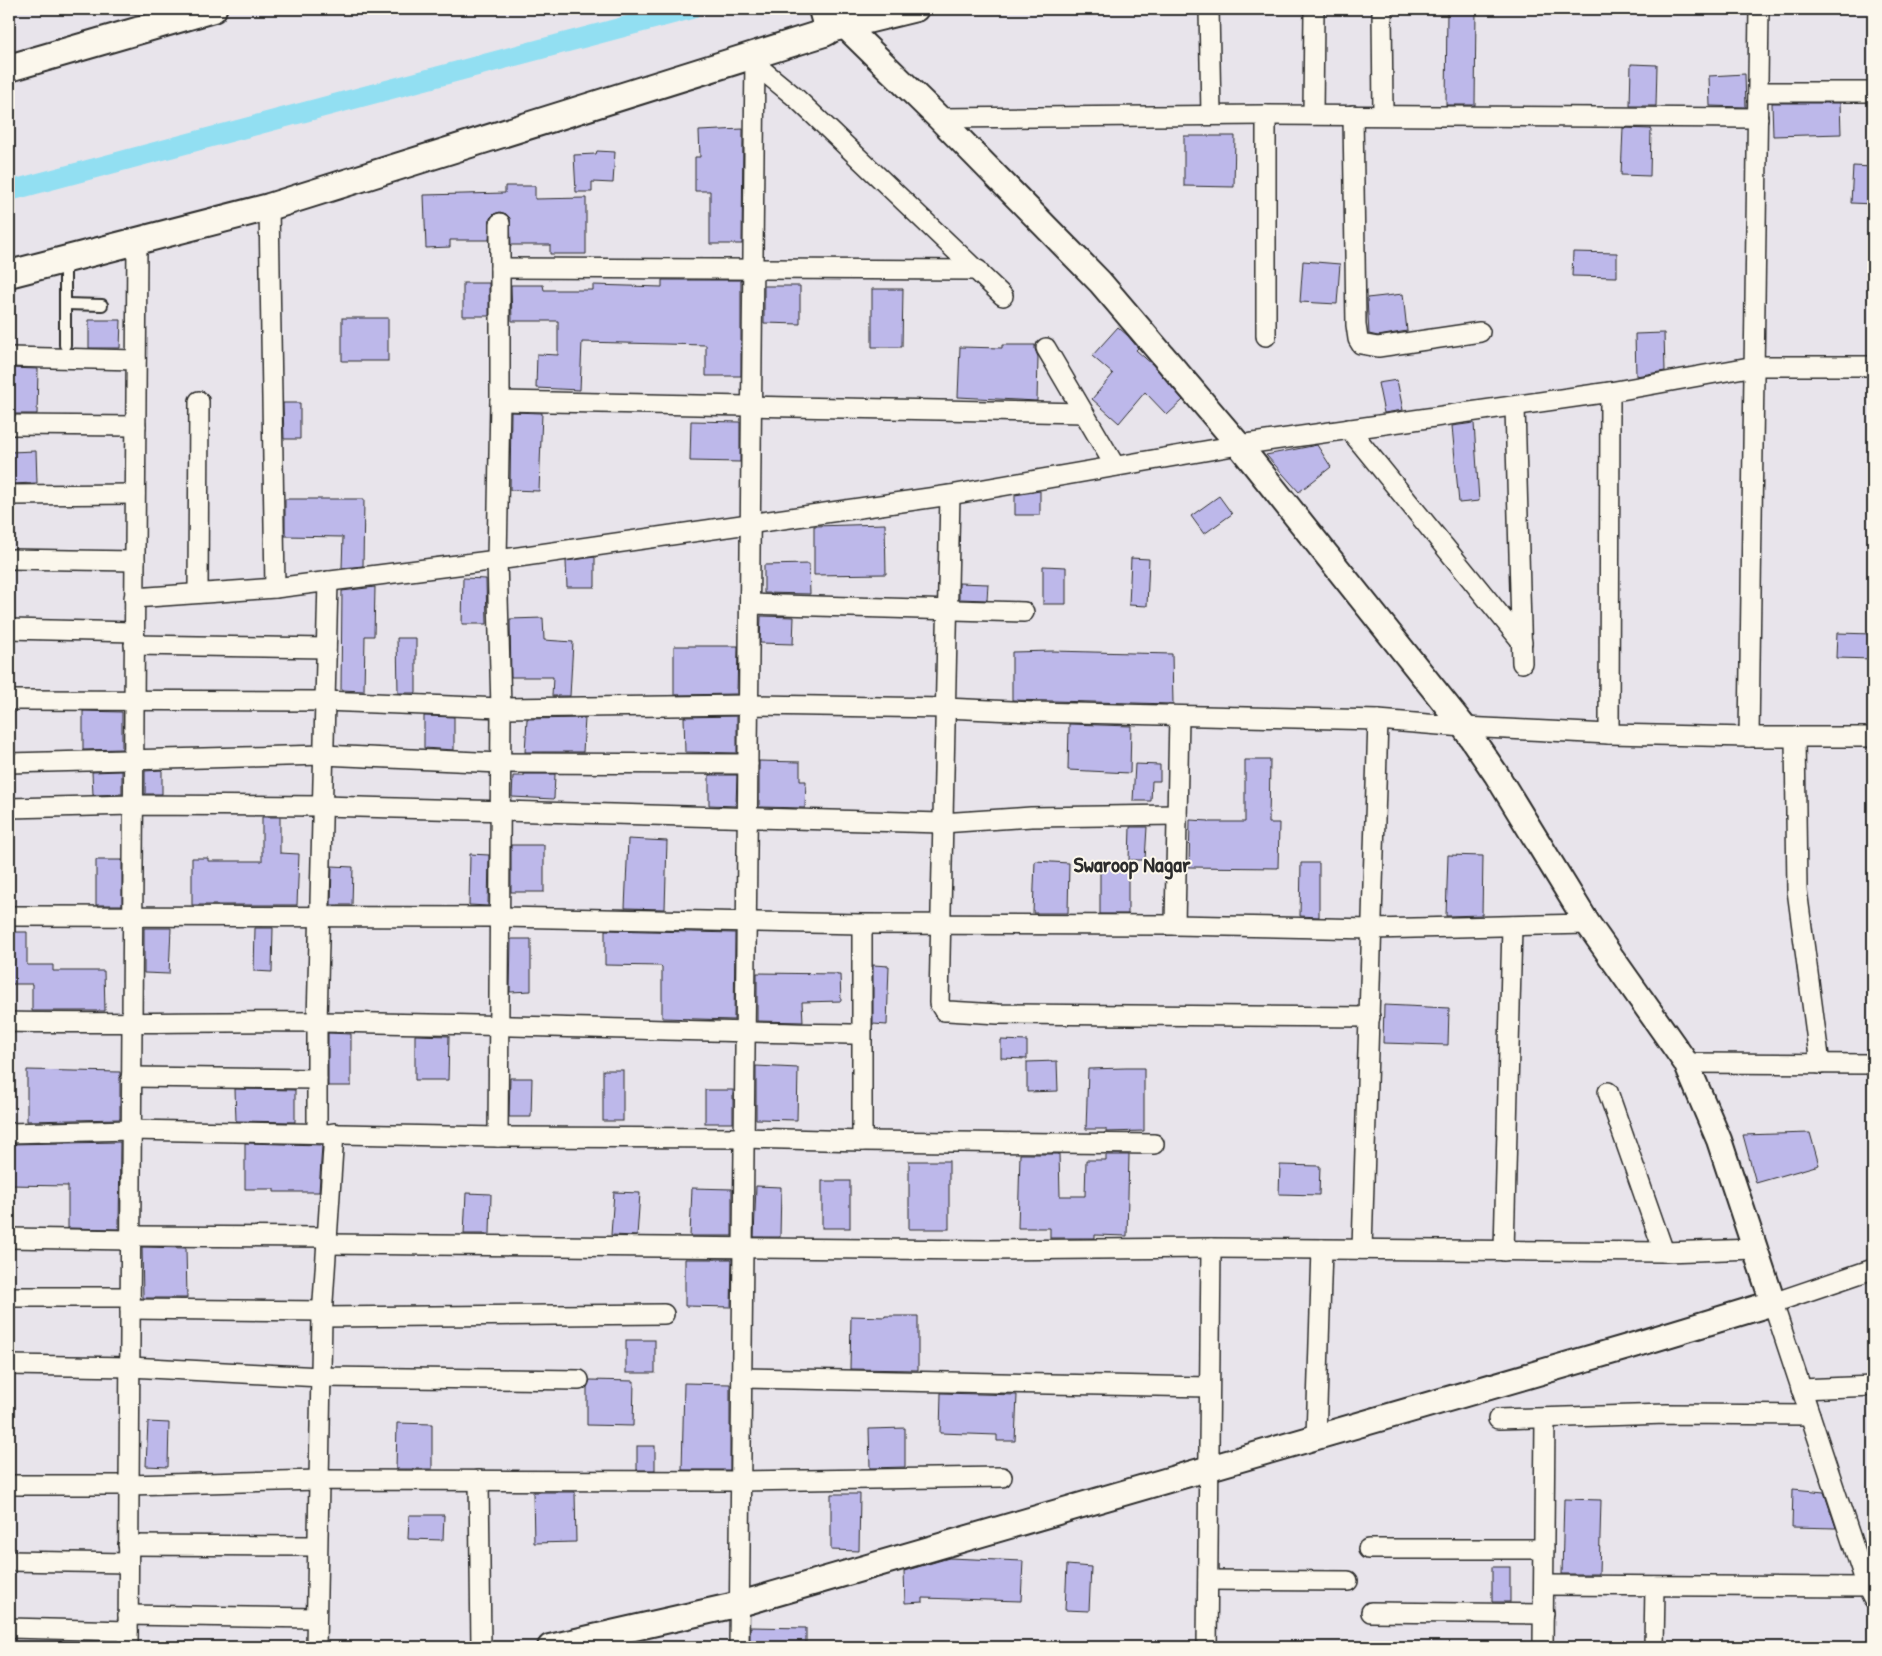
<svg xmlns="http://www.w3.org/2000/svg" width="1882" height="1656" font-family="'Patrick Hand',sans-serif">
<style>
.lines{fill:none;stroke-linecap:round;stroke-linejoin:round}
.canal{stroke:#92dff2;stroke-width:20}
.building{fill:#bdb8ea;stroke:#2b2b2b}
.service-casing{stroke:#2b2b2b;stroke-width:14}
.minor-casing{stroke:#2b2b2b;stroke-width:22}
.tertiary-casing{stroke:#2b2b2b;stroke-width:28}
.secondary-casing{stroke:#2b2b2b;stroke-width:30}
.service{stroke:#fbf7ec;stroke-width:10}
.minor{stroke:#fbf7ec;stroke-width:19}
.tertiary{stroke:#fbf7ec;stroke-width:24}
.secondary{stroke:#fbf7ec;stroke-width:26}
.labels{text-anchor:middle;stroke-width:4;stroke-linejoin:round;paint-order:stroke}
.district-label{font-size:22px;font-weight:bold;fill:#2b2b2b;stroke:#fbf7ec}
</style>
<rect width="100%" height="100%" fill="#e8e4eb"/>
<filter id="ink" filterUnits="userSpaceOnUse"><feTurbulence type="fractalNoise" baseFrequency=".02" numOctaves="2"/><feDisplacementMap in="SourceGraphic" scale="10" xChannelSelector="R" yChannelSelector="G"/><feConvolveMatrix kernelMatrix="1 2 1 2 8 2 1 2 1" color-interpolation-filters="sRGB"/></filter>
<g filter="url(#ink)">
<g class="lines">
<polyline class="canal" points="9,191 691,9"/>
</g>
<g class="building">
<polygon points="1447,9 1476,9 1475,105 1446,105"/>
<polygon points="1631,64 1657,65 1656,106 1630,106"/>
<polygon points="1745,74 1746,107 1710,106 1709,76"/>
<polygon points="1772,103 1840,103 1841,134 1773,136"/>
<polygon points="1623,128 1651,129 1650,176 1621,175"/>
<polygon points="743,129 742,244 710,244 710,191 695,191 695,157 700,157 699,131"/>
<polygon points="1184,136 1235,136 1234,187 1184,186"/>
<polygon points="597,151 615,152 613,183 592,182 592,192 576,192 574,155 596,154"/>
<polygon points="1853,166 1873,167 1873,204 1851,203"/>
<polygon points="505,186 535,186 535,199 586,198 586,254 550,254 550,245 511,245 510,218 506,214 500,212 494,214 490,218 489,240 450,240 450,247 426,248 424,195 505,193"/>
<polygon points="1573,252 1617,253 1617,277 1572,276"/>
<polygon points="1303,261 1340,264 1337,304 1300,302"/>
<polygon points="662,280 741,280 741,376 706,376 706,345 582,342 580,390 536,388 537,354 558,355 558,321 512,321 511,285 543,285 544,290 593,290 593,285 662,287"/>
<rect x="463" y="283" width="26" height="33"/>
<polygon points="764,286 800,286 800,324 764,323"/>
<polygon points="872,289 903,289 902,347 872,347"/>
<polygon points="1403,294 1407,331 1378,336 1369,334 1367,298"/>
<rect x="342" y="318" width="46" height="43"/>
<polygon points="89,320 121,320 120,348 89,348"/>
<polygon points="1118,327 1128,336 1138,348 1136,350 1153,365 1183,400 1167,415 1145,392 1119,423 1092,399 1113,374 1092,356"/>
<polygon points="1664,333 1665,371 1636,376 1635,334"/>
<polygon points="1002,345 1035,345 1035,349 1038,357 1037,401 958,397 960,347 1002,348"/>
<polygon points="9,368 38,369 37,414 9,414"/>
<polygon points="1397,380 1403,410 1384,413 1378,383"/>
<polygon points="283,403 300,403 300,439 284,439"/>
<polygon points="511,412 542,413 539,491 510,490"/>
<polygon points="691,421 740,422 740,462 690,461"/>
<polygon points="1474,423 1479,501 1459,503 1452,426"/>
<polygon points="1317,445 1331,467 1299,492 1266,455"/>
<polygon points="36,451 37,483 9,484 9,452"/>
<polygon points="1040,491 1040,515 1015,515 1015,495"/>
<polygon points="1219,496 1232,514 1204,534 1191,516"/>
<polygon points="285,499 364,499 363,566 342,568 343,537 285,536"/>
<polygon points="885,524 886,574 814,575 814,526"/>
<polygon points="595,557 595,587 567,587 566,561"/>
<polygon points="1131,558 1149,559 1147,606 1129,605"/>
<polygon points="809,564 810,594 764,593 764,565"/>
<polygon points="1043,566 1066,567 1066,604 1043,604"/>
<polygon points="463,578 486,579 487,624 462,624"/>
<polygon points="959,583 988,584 987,600 959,599"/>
<polygon points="375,587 374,636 365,636 364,691 341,690 342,591"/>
<polygon points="761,616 794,617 793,644 760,643"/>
<polygon points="543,618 544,640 573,642 570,696 552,696 553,677 511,677 510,619"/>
<polygon points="1837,633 1873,634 1873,659 1836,658"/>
<polygon points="397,638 416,638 416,693 398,693"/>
<polygon points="674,646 738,646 737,694 674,695"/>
<polygon points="1053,651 1172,654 1173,704 1012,700 1012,652"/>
<polygon points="83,711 122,712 122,749 83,750"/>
<polygon points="424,716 454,717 454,750 424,748"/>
<polygon points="737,716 737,753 685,752 684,717"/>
<polygon points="585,718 583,752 525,752 527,719"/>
<polygon points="1069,724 1131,726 1130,773 1068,770"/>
<polygon points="1245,760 1270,760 1269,823 1279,823 1278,868 1189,867 1190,820 1209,821 1209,822 1245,822"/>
<polygon points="759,761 800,762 800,781 806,781 805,808 759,807"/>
<polygon points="1135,764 1160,765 1160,781 1152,781 1151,801 1133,801"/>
<polygon points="162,770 162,794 145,794 145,771"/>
<polygon points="122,771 122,794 93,795 92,772"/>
<polygon points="524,774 555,774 554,799 512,797 513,776 524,776"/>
<polygon points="709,775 737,775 736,806 709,805"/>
<polygon points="262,817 280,817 280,853 299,854 297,905 192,905 192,858 208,858 208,861 262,861"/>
<polygon points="1130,827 1147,827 1145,860 1129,860"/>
<polygon points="628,839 667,841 665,909 625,908"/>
<rect x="511" y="845" width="33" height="47"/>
<polygon points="470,854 489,855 488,906 469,905"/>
<polygon points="1448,855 1483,856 1482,915 1446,916"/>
<rect x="96" y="860" width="26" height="45"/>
<polygon points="1035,861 1069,863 1068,913 1033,913"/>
<polygon points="1301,863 1319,863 1319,917 1300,916"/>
<rect x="1100" y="864" width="28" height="50"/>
<polygon points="332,866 353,867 352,905 331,905"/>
<polygon points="144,928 171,928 169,974 144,973"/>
<polygon points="255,928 273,928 272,972 254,971"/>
<polygon points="605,930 735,933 734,1020 662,1018 662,967 661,966 605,965"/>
<polygon points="9,932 27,932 27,965 53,965 53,971 104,971 105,1011 32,1011 32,984 9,984"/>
<polygon points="511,939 531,939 531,991 510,992"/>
<polygon points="873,965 889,966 887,1025 873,1024"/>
<polygon points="757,973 837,974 837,975 840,975 841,1001 802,1002 803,1022 757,1021"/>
<polygon points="1384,1005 1449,1008 1448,1045 1383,1043"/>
<polygon points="328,1033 351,1034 351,1086 328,1086"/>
<polygon points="415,1035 449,1036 448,1080 415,1080"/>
<polygon points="1001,1040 1027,1041 1027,1059 1001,1058"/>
<polygon points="1057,1061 1058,1091 1027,1092 1027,1062"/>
<polygon points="756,1066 798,1068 797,1120 756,1119"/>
<polygon points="1126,1068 1144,1068 1144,1131 1106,1132 1106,1129 1086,1129 1088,1069"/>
<polygon points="27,1070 120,1072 120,1119 27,1121"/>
<rect x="603" y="1070" width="20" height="51"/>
<polygon points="510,1078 532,1078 531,1117 509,1117"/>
<polygon points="235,1089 295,1090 295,1122 236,1121"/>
<rect x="705" y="1090" width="28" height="33"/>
<polygon points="1810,1133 1819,1165 1756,1183 1743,1135"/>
<polygon points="120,1142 119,1229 68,1228 68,1186 9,1185 9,1144"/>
<polygon points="245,1143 322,1145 319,1192 274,1192 274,1189 245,1189"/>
<polygon points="1020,1154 1059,1154 1060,1196 1085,1196 1086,1160 1106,1160 1106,1155 1129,1155 1127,1236 1095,1235 1095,1238 1050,1238 1050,1228 1018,1228"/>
<rect x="909" y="1161" width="40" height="68"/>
<polygon points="1280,1165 1320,1166 1319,1195 1279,1194"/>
<rect x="822" y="1181" width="28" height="47"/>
<polygon points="756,1186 781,1187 780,1237 754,1237"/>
<polygon points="692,1188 732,1189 732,1236 690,1236"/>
<polygon points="614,1192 640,1193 637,1236 611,1235"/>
<polygon points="466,1193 491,1194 490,1234 464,1234"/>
<polygon points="142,1247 186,1248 187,1298 143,1298"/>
<polygon points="685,1259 732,1259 731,1307 685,1306"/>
<polygon points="851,1316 885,1317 885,1316 918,1316 918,1370 850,1369"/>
<rect x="626" y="1340" width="29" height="33"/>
<polygon points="590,1380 634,1381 633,1426 587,1425 587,1387"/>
<polygon points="684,1383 730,1384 730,1470 682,1470"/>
<polygon points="941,1393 1017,1395 1015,1441 997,1441 997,1435 940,1433"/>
<polygon points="148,1422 169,1423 168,1467 146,1466"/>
<polygon points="397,1423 432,1424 432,1469 396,1469"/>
<polygon points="905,1428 905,1467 870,1468 869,1429"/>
<rect x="637" y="1446" width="18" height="24"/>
<polygon points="1793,1489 1824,1492 1836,1528 1792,1527"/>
<polygon points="533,1492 575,1492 576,1542 534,1543"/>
<polygon points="831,1494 860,1494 859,1551 831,1550"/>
<polygon points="1564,1499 1601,1500 1599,1574 1562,1574"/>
<polygon points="409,1515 444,1515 443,1540 408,1539"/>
<polygon points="949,1558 1023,1561 1021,1601 923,1598 923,1602 905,1603 904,1571"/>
<polygon points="1067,1565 1091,1567 1089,1611 1065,1610"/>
<rect x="1492" y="1567" width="18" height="35"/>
<polygon points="750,1627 806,1628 806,1647 750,1647"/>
</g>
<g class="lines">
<g class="service-casing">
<g id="service">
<polyline points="65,304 102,305"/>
<polyline points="65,345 65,261"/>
</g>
</g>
<g class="minor-casing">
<g id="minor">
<polyline points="1209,9 1211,115"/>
<polyline points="1382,9 1383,115"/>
<polyline points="755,64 795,97 1003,296"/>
<polyline points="1758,92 1873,92"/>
<polyline points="1266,115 1266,336"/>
<polyline points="1313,115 1314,9"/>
<polyline points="1353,115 1356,325 1358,339 1361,344 1378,347 1480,332"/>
<polyline points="939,118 1266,115 1758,118"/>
<polyline points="269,207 275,588"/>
<polyline points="500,268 978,270"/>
<polyline points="1046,348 1115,466"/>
<polyline points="9,357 136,360"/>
<polyline points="500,401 1084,413"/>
<polyline points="1515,407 1522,663"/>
<polyline points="9,425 136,426"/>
<polyline points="1349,429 1522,642"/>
<polyline points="9,495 135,494"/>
<polyline points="950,495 939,1003 944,1011 948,1011 998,1014 1370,1017"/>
<polyline points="9,559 135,561"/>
<polyline points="198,593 199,401"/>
<polyline points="134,598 275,588 497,560 950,495 1239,445 1610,392 1755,366 1873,366"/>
<polyline points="750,604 1024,612"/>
<polyline points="9,629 134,632"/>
<polyline points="134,645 326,648"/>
<polyline points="9,700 324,701 501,708 749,705 945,708 1033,712 1378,720 1464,727 1609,734 1749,737 1759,9"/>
<polyline points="1609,734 1610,392"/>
<polyline points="1749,737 1873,737"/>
<polyline points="1795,737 1797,890 1820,1064"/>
<polyline points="9,763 323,755 500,763 748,764"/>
<polyline points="9,808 133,805 322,806 942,823 1031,817 1177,815"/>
<polyline points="9,916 500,917 862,924 1175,925 1372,929 1588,924"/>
<polyline points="1175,925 1179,716"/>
<path d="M9,1022c103,2 205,-1 308,0 182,2 363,10 544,12"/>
<polyline points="1686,1063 1873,1064"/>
<polyline points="131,1077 317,1079"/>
<polyline points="1608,1092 1664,1252"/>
<polyline points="9,1133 131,1130 498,1137 744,1138 862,1141 1154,1144"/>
<polyline points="317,1133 317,1022 328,581"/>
<polyline points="498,1137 501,708 497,560 500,401 500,223"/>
<polyline points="862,1141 862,924"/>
<polyline points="130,1236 327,1237"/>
<polyline points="9,1238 130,1240"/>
<polyline points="326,1244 986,1250 1211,1248 1664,1252 1755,1249"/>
<polyline points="1362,1249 1378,720"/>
<polyline points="1504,1251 1512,926"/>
<polyline points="1873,1269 1773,1303 1867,1587 1873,1599"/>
<polyline points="9,1297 130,1297"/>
<polyline points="130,1309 322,1311"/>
<polyline points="322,1317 664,1314"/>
<polyline points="9,1365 130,1367 321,1377 579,1380"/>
<polyline points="742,1378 1209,1387"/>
<polyline points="1801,1389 1873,1386"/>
<polyline points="1498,1419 1667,1414 1810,1415"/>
<polyline points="1316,1437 1322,1249"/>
<polyline points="479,1480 481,1647"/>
<polyline points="9,1485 128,1485 319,1480 741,1481 1002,1477"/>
<polyline points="128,1545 317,1546"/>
<polyline points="1368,1549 1544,1549"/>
<polyline points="9,1561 128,1563"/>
<polyline points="1208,1580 1348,1581"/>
<polyline points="1544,1585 1867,1587"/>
<polyline points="1371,1612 1544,1614"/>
<polyline points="128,1615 316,1618"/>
<polyline points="9,1628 128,1631"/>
<polyline points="128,1647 137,241"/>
<polyline points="316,1647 322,1317 334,1133"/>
<polyline points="739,1647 755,55"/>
<polyline points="1207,1647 1211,1248"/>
<polyline points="1543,1647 1545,1418"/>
<polyline points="1654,1647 1655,1586"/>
</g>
</g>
<g class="tertiary-casing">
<g id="tertiary">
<polyline points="834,29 916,9"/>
<polyline points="550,1647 740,1604 1631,1346 1773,1303 1719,1140 1686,1063 1588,924 1496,774 1464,727 1239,445 1100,282 939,118 846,27"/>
</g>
</g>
<g class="secondary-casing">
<g id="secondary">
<polyline points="9,68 213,9"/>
<polyline points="9,274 269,207 824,33 828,31 822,9"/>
</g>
</g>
<use href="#service" class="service"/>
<use href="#minor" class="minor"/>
<use href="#tertiary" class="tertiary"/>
<use href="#secondary" class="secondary"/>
</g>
</g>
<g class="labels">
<g class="district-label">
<text x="1132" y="872">Swaroop Nagar</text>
</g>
</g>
<rect width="1882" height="1656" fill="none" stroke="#fbf7ec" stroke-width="30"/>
<rect x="15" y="15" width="1852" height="1626" fill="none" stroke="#2b2b2b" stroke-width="2" filter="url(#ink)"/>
</svg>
